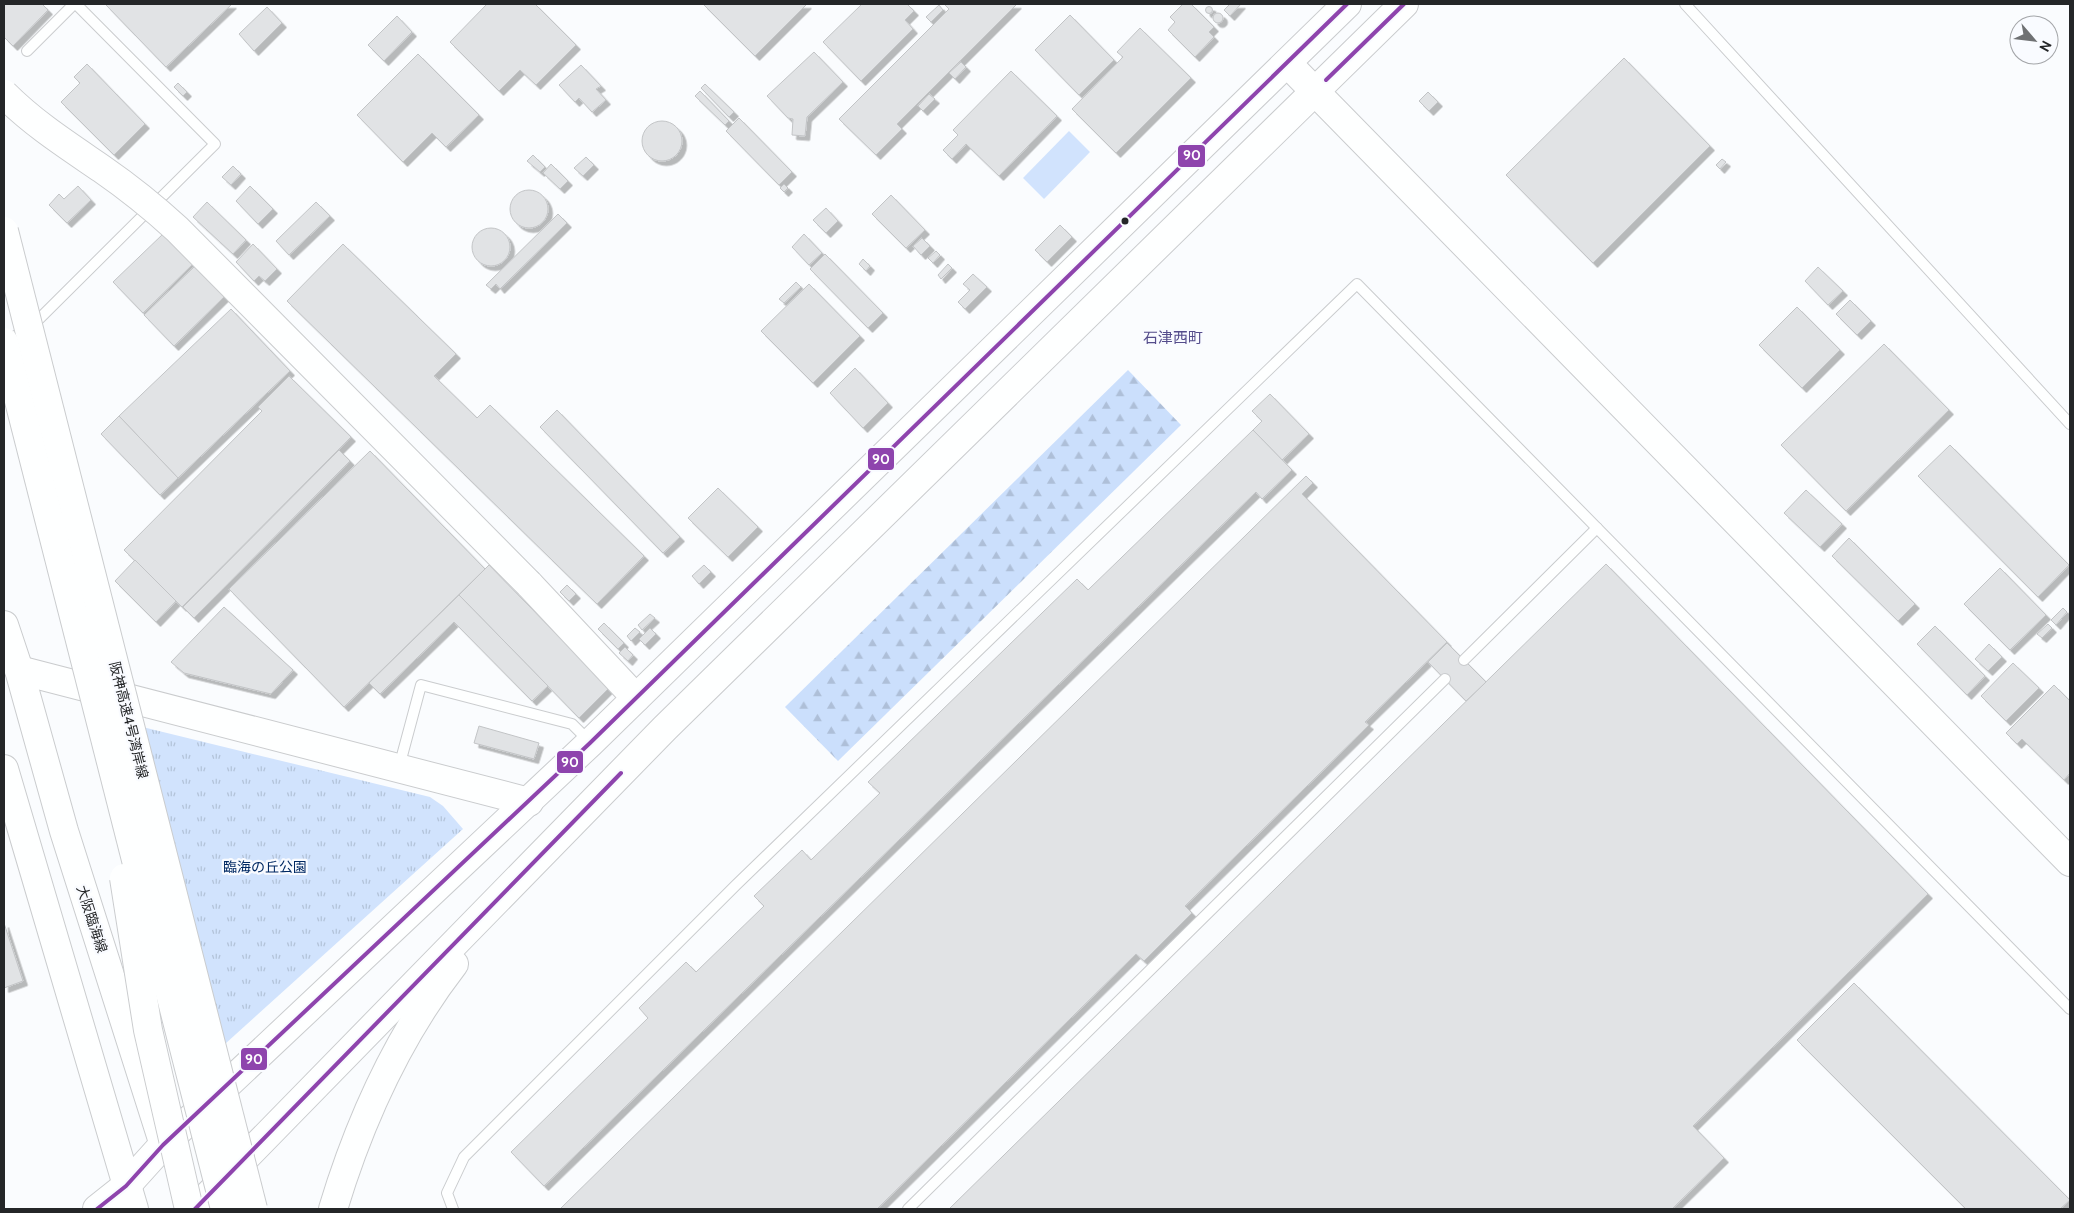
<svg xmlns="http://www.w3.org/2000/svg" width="2074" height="1213" font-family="Cabin,'Noto Sans JP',sans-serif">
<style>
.grass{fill:url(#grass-tufts)}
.forest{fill:url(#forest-firs)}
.pitch{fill:#d1e3fd}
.building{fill:#e1e3e5;stroke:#c2c4c6;filter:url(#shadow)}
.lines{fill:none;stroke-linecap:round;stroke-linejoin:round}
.lane-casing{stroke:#caccce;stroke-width:12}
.secondary-casing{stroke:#caccce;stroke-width:30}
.primary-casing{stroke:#caccce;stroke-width:30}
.highway-casing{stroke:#caccce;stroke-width:30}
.lane{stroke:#feffff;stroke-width:10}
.secondary{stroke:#feffff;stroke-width:28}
.primary{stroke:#feffff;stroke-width:28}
.highway{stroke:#feffff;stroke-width:28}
.highway-bridge-casing{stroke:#caccce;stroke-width:30;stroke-linecap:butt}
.highway-bridge{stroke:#feffff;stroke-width:28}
.bus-1-casing{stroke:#f9fbff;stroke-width:8}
.bus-1{stroke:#8e44ad;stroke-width:4}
.bus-dot{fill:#242628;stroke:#f9fbff;stroke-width:2}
.labels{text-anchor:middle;stroke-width:4.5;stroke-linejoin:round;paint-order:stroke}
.street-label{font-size:14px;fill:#242628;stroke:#f9fbff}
.park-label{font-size:14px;fill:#002963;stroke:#f9fbff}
.neighbourhood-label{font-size:15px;fill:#544c8b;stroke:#f9fbff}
.line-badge{stroke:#f9fbff;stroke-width:2}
.badge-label{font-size:14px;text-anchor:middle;font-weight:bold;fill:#fff}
</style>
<defs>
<pattern id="grass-tufts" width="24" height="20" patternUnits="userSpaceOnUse" patternTransform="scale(1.25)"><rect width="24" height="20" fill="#d1e3fd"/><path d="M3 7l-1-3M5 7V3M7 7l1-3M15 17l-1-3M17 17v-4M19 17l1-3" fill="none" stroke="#b3c3d9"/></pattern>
<pattern id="forest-firs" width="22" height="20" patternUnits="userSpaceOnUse" patternTransform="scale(1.25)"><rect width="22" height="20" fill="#cbdffc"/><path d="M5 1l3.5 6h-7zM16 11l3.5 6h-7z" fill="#aebfd8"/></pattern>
<filter id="shadow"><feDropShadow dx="4.5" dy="4.5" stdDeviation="0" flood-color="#0004"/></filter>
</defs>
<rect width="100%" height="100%" fill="#fafcfe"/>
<polygon class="grass" points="122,722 430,797 443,806 463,829 225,1044"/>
<polygon class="forest" points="1128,370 1181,425 838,761 785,707"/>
<polygon class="pitch" points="1069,131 1090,152 1044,199 1023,178"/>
<g class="building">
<polygon points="4,4 42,4 48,10 13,46 4,37"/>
<polygon points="108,4 232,4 166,67 106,5"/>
<polygon points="487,4 535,4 576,45 536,85 520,70 499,91 450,42"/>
<polygon points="703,4 807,4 755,56"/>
<polygon points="862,4 907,4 914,11 905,20 913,29 861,81 823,42"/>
<polygon points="944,4 1017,4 897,124 902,129 876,155 839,119 949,9"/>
<polygon points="1183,4 1191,4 1214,27 1209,32 1214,37 1195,57 1168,30 1175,22 1170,17"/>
<polygon points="1230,4 1241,4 1230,16 1224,10"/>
<polygon points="939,5 943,10 931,22 926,17"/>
<circle cx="1209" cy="10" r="3.5"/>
<polygon points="267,7 282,23 254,51 239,34"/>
<circle cx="1218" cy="18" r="5"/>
<polygon points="1070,15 1114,60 1079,95 1035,50"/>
<polygon points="397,16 412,32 384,61 368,45"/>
<polygon points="1140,28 1191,78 1116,153 1072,109 1123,57 1117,52"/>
<polygon points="814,52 843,82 807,117 805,136 792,135 793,119 788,118 767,96"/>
<polygon points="418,54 479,115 446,147 432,133 403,162 357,115"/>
<polygon points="1624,58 1710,146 1593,263 1506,175"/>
<polygon points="961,62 966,67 955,79 949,73"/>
<polygon points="87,64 145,124 114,155 61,102 80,83 74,77"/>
<polygon points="581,65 601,86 596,89 606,100 592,112 579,98 575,102 559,85"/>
<polygon points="1011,71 1057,116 999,176 966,144 952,159 943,150 958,135 953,130"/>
<polygon points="178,83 187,92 183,96 174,87"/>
<polygon points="705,84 734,112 729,117 701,88"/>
<polygon points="700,91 729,121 725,125 695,96"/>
<polygon points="1428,92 1438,102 1429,111 1419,101"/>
<polygon points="929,94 935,99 923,111 918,106"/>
<polygon points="739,118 792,172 779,185 726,131"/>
<circle cx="662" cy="141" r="20"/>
<polygon points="533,155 545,167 540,172 527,161"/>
<polygon points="586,157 594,165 583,176 574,168"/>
<polygon points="1722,159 1726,162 1720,169 1716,165"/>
<polygon points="551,164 568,181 560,189 543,173"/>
<polygon points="233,166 241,174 231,185 222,177"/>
<polygon points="784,184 788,188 784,192 780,188"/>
<polygon points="78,186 91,200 67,223 49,205 59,194 64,199"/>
<polygon points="250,186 273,209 258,224 236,201"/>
<circle cx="529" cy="209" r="19"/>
<polygon points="891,195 925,230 906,248 872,214"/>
<polygon points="207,202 246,240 233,254 193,217"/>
<polygon points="316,202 330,216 289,255 276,241"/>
<polygon points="826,208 838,221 826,233 813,220"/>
<polygon points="558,214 567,223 500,289 496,284 491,289 486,285"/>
<polygon points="1060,225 1072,237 1047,262 1035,250"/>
<circle cx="491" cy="247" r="19"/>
<polygon points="164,233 194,263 143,313 113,282"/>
<polygon points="804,234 822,253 809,265 792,247"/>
<polygon points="922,238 930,246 921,255 913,246"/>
<polygon points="253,244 277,269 265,281 259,276 254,281 236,262"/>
<polygon points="343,244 456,354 434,376 477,418 490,405 644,556 597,604 287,301"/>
<polygon points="936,251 940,255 933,263 928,258"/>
<polygon points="825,254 883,313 868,328 810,269"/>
<polygon points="863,259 870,266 866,271 859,264"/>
<polygon points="948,264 952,268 941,279 938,275"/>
<polygon points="195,266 225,296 174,346 144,315"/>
<polygon points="1818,267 1843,291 1828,305 1805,281"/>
<polygon points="973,274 987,287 965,309 958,302 970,290 963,284"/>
<polygon points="796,282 801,287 784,303 779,299"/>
<polygon points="809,284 860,336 813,383 761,331"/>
<polygon points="1850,300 1871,321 1857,335 1836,314"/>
<polygon points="1797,307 1840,350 1802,388 1759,345"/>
<polygon points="231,309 290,371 178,478 119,416"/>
<polygon points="1884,344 1949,410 1846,511 1781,445"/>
<polygon points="855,368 888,403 863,428 830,393"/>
<polygon points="289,376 351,437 182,607 124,550 262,411 258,407"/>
<polygon points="1270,394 1309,434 1282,460 1253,430 1262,421 1252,411"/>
<polygon points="557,410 680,537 663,553 540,427"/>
<polygon points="119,416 178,478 160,495 101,434"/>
<polygon points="1253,430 1292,470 1262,499 1256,492 544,1186 511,1152 648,1018 639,1008 686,962 696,972 764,906 754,896 802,850 811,860 880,793 868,782 1077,579 1088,590"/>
<polygon points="1950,445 2069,565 2038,597 1918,476"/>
<polygon points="339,450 350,461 194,618 183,607"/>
<polygon points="370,451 485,569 344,707 229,589"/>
<polygon points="1306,476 1313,483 1302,494 1447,642 1365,722 1369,725 1185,906 1192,913 1144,961 1136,954 877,1209 560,1209"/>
<polygon points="718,488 758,527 728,557 688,518"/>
<polygon points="1806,490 1842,524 1820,547 1784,513"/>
<polygon points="1849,538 1915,604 1898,621 1832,556"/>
<polygon points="135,560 176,601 156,622 115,581"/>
<polygon points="1606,564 1928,894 1693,1126 1724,1158 1672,1209 949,1209"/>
<polygon points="489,565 609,688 579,718 459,595"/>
<polygon points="704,565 711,572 699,584 692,576"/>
<polygon points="2000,568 2046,615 2010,650 1964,604"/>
<polygon points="567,585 576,594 569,601 560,592"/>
<polygon points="459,595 548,686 532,701 454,622 380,694 369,683"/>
<polygon points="224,607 293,670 271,694 184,673 171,662"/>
<polygon points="2063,608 2067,612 2056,625 2051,620"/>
<polygon points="650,614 655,618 642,630 638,625"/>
<polygon points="604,623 624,643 618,649 598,629"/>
<polygon points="2048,624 2052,628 2042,638 2037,634"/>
<polygon points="1935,626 1985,676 1967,695 1917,644"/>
<polygon points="635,628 640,632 631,641 627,636"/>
<polygon points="650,628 656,634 645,645 639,639"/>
<polygon points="1447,643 1486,682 1466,701 1428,662"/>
<polygon points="1989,644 2002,657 1988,671 1975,659"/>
<polygon points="625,647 633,655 628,661 619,653"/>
<polygon points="2013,663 2039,688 2006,721 1981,696"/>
<polygon points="2054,685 2070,701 2070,773 2064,780 2022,739 2017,744 2006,733"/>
<polygon points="479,726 539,743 534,759 474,743"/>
<polygon points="4,923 23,981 4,988"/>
<polygon points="1854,983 2070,1200 2060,1209 1966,1209 1797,1040"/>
</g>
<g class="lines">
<g class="lane-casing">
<g id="lane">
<polyline points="1685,4 2070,424"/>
<polyline points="27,51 74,4"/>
<polyline points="5,343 35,323 215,144 76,4"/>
<polyline points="1464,660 1597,528"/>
<polyline points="399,767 421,685 572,724 590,742"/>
<polyline points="453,1209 447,1193 464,1157 736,885 1357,284 2070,1009"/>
<polyline points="908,1209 1445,679"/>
</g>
</g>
<g class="secondary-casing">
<g id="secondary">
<polyline points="1287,63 2070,862"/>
<polyline points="19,670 529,802"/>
<polyline points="97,1209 126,1186 163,1145 590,743 1347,4"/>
<polyline points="195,1209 665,728 1404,4"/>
<path d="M333,1209c26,-86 66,-174 121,-245"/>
</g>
</g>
<g class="primary-casing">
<g id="primary">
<polyline points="4,625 19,670 64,831 163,1142"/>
<polyline points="4,769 134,1209"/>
</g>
</g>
<g class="highway-casing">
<polyline id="highway" points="529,584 636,698"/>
</g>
<use href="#lane" class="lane"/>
<use href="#secondary" class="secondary"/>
<use href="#primary" class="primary"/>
<use href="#highway" class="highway"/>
<g class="highway-bridge-casing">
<g id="highway-bridge">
<path d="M4,94c30,30 63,51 98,75 26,18 51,38 75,60l352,355"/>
<polyline points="4,231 253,1209"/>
<polyline points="4,342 225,1209"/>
<polyline points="124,878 148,1030 189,1209"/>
</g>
</g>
<use href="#highway-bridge" class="highway-bridge"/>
<g class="bus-1-casing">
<g id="bus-1">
<polyline points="1326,80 1404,4"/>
<polyline points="97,1209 126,1186 163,1145 590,743 1347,4"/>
<polyline points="195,1209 621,773"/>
</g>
</g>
<use href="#bus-1" class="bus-1"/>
</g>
<circle class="bus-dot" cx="1125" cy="221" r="4.5"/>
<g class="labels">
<g class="street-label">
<text transform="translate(129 720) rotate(76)" y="5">阪神高速4号湾岸線</text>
<text transform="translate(92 919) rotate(72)" y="5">大阪臨海線</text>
</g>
<g class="park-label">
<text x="265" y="872">臨海の丘公園</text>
</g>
<g class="neighbourhood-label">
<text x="1173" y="343">石津西町</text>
</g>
</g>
<g class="line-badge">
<rect x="1177" y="144" width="29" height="24" rx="5" fill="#8e44ad"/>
<rect x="867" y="447" width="28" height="24" rx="5" fill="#8e44ad"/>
<rect x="556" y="750" width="28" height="24" rx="5" fill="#8e44ad"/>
<rect x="240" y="1047" width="28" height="24" rx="5" fill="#8e44ad"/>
</g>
<g class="badge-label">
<text x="1192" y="160">90</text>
<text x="881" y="464">90</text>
<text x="570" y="767">90</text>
<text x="254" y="1064">90</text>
</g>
<rect width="2074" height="1213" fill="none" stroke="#242628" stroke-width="10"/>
<g transform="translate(2034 40) rotate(118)"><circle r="24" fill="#f9fbff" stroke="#a4a6a9"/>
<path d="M0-4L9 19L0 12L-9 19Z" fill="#6f7173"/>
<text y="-8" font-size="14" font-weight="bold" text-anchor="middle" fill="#242628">N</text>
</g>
</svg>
